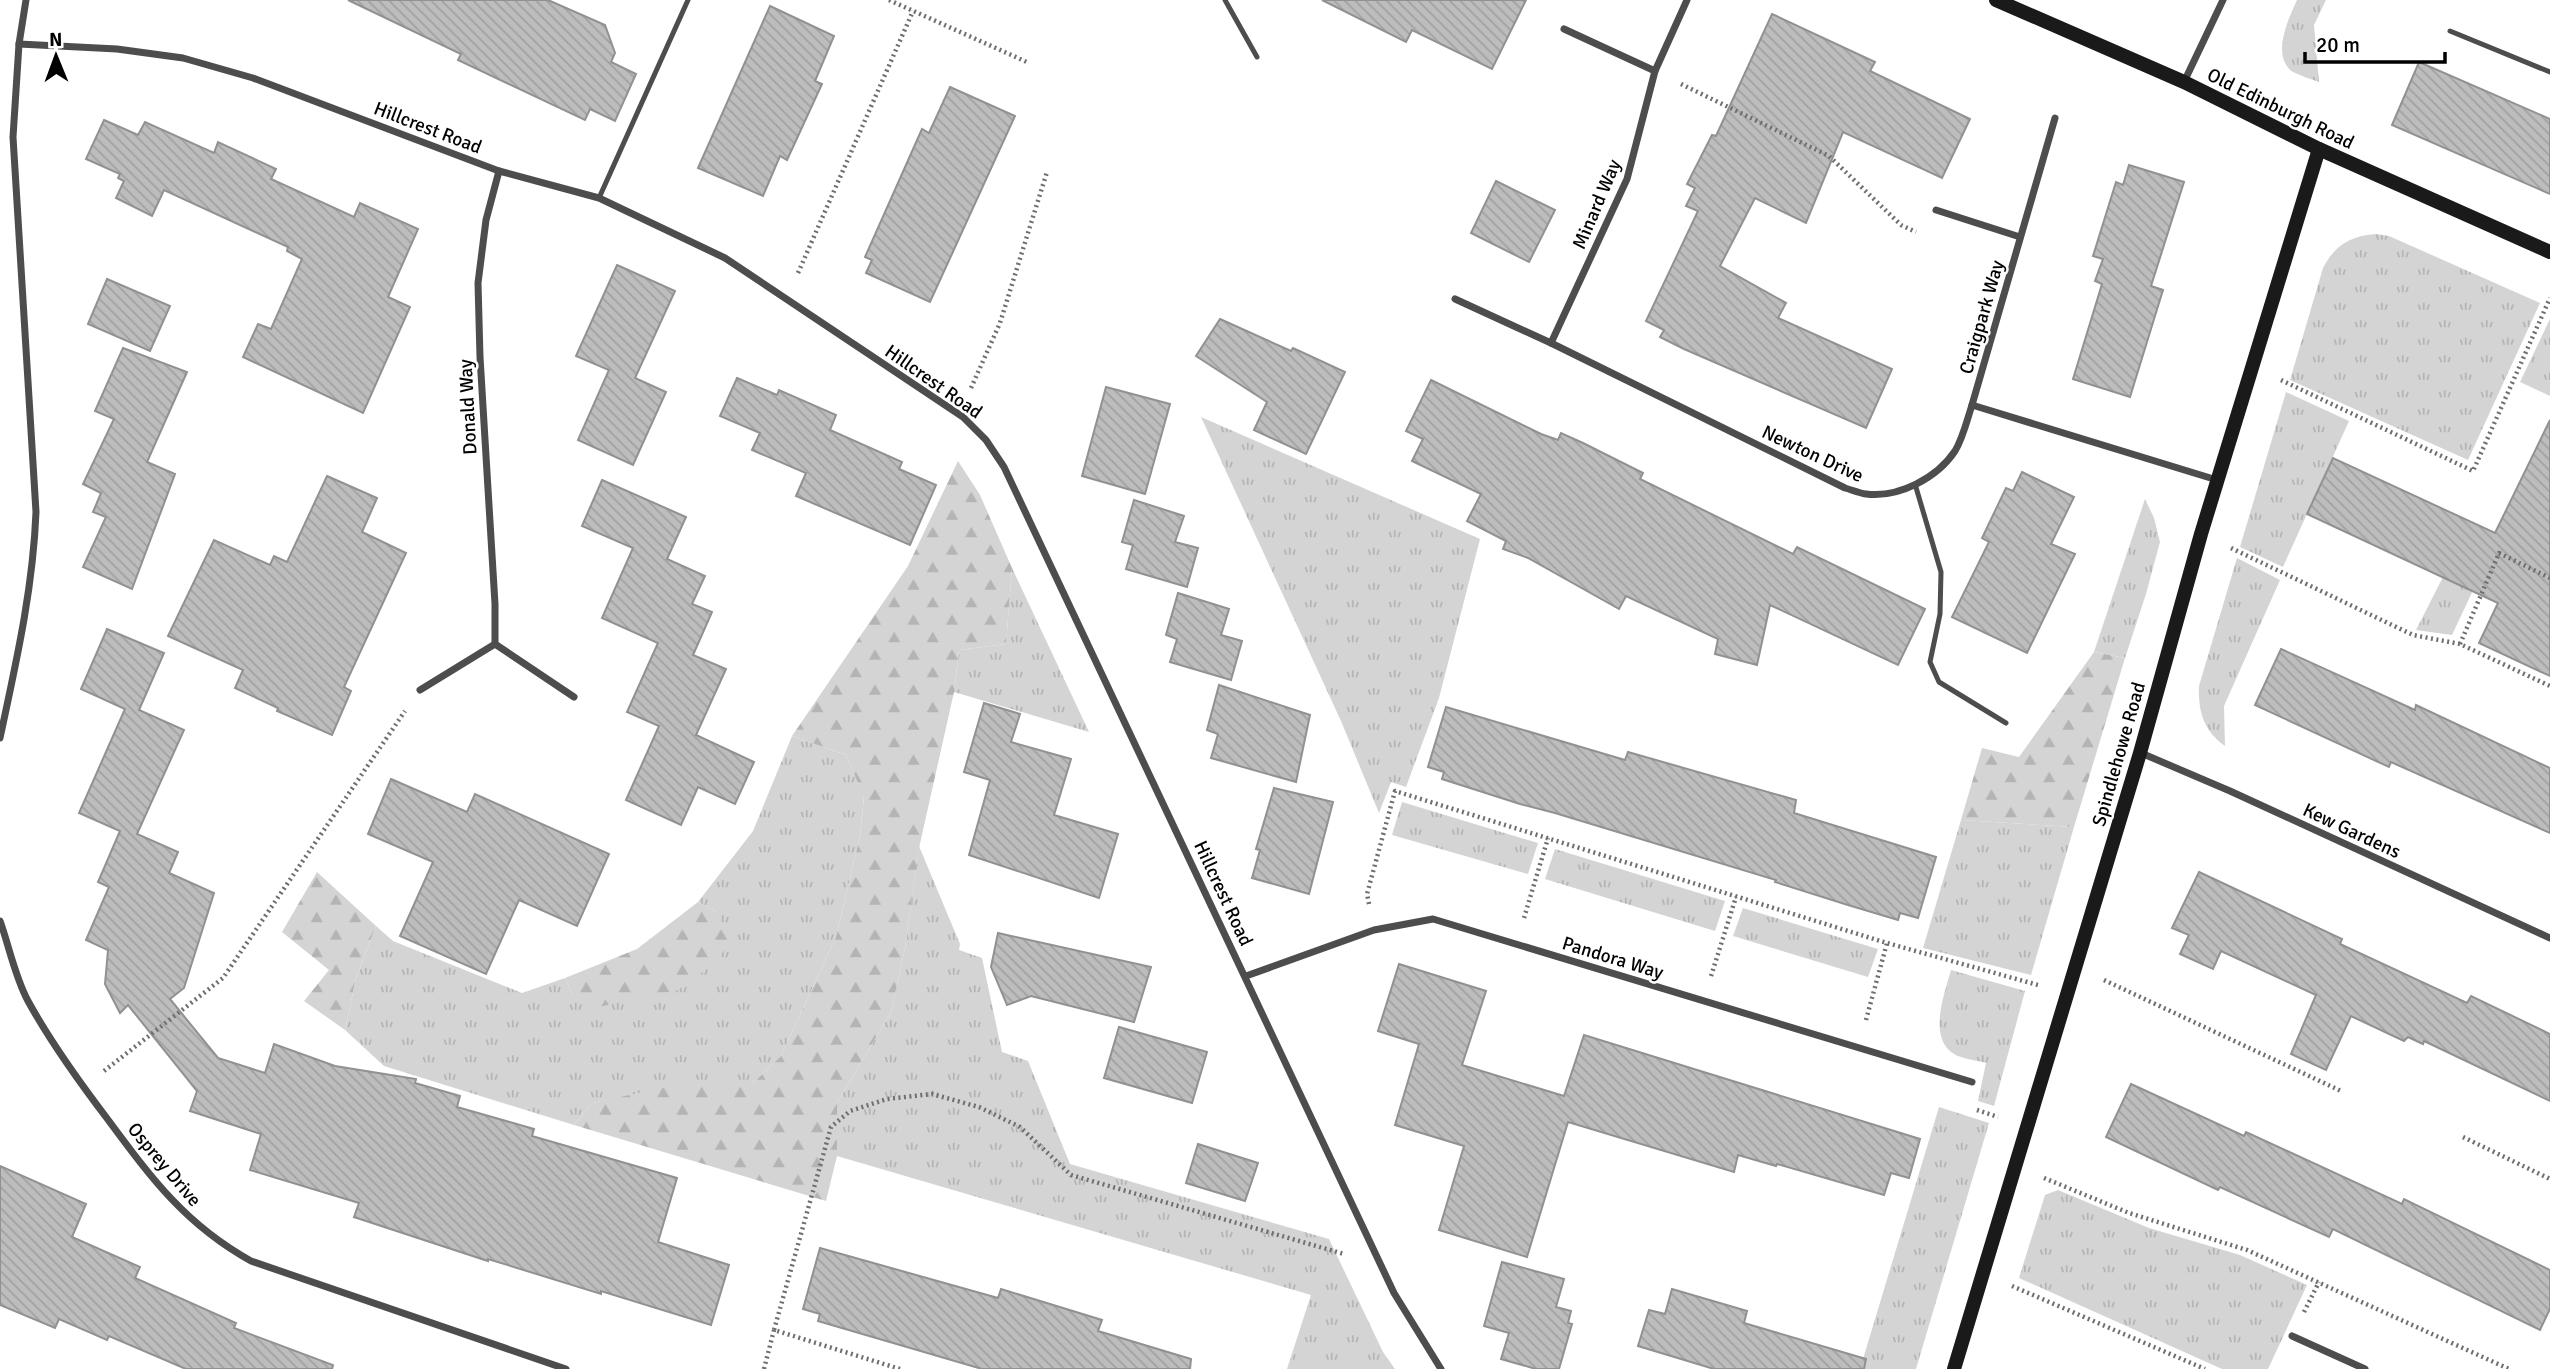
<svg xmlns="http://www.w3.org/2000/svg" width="2550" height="1369" font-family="Signika,sans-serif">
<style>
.grass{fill:url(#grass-tufts)}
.forest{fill:url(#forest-firs)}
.building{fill:url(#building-back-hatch);stroke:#919191;stroke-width:2}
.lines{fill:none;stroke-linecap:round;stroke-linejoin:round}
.path{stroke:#6f6f6f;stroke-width:4.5;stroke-dasharray:2 3.5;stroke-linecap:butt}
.lane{stroke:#4d4d4d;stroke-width:5}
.street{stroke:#4d4d4d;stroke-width:7}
.secondary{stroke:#1a1a1a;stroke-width:14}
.labels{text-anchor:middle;stroke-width:5;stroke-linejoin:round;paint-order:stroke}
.street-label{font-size:19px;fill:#000;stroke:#fff}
</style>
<defs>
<pattern id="grass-tufts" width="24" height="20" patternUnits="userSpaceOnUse" patternTransform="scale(1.75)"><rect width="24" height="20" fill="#d4d4d4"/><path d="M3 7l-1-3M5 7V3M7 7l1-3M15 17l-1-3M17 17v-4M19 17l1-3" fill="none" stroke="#b4b4b4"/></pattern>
<pattern id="forest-firs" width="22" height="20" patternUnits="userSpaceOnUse" patternTransform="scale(1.75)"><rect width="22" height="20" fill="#d4d4d4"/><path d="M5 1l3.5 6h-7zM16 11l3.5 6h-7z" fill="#b4b4b4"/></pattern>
<pattern id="building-back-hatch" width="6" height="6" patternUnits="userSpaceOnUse" patternTransform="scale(1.75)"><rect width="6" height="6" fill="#bdbdbd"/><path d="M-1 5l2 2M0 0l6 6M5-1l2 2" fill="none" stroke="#a1a1a1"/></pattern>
</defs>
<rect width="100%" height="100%" fill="#fff"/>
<g class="grass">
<path d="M2297,0h29l-12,25 5,57c-8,-3 -18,-6 -26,-10 -23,-16 -4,-54 4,-72z"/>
<path d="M2376,234l13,2 151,67 -72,157 -178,-80 33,-112c12,-23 27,-32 53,-34z"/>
<polygon points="2550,319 2550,396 2520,382"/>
<polygon points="2286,392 2349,421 2283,567 2240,547"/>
<polygon points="1201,417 1480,539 1439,698 1406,787 1391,782 1379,813 1341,721"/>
<polygon points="2145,499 2154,518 2160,542 2146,594 2125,658 2094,652"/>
<path d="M2237,558l43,22 -56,126 1,40c-21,-15 -27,-34 -26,-60z"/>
<polygon points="1012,568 1089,732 954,692 959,650 1006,644"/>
<polygon points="2445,573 2475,586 2452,635 2416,630"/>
<polygon points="792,736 846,755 864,796 860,836 836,937 781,1056 753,1083 695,1083 592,1103 574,1125 384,1066 345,1030 356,978 376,926 393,941 522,993 565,978 572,994 717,912 698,902 753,831"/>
<polygon points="1402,802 1538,843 1528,874 1392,835"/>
<polygon points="1961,820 2074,827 2031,975 1923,948"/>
<polygon points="919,846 960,944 959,950 982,958 1002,1052 1028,1061 1070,1164 1329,1239 1383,1352 1395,1369 1287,1369 1311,1295 837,1156 837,1103 891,1012 905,948"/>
<polygon points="1555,849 1725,901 1715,931 1545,879"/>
<polygon points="1743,908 1878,949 1868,977 1733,936"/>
<path d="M1951,970l74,21 -31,115 -16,-5 8,-38c-10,-3 -24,-4 -32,-9 -27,-17 -9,-61 -3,-84z"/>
<polygon points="1939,1107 1989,1123 1916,1369 1860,1369"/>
<polygon points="2058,1190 2149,1228 2240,1255 2307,1285 2268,1369 2222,1369 2019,1278 2045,1195"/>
</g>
<g class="forest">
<polygon points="958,461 980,495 1012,568 1006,644 959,650 954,692 919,848 905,948 891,1012 837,1103 837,1156 826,1201 574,1125 592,1103 686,1083 753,1083 781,1056 836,937 860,836 864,797 846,755 792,736 908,566"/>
<polygon points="2094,652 2125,658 2074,827 1961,820 1982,748 2019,757"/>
<polygon points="317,872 376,926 356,978 345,1030 304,1001 329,970 282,932"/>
<polygon points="698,902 717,912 729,940 718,961 678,990 589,1009 572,994 565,978 637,949"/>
</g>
<g class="building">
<polygon points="348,0 548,0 605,25 615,53 611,62 636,74 615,121 590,109 585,120 458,60 461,54"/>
<polygon points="1322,0 1526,0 1492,69 1412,30 1406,42"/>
<polygon points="770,6 834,36 815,81 822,84 787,160 780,156 763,196 698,168"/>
<polygon points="1772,14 1875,62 1870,71 1970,119 1942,178 1843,132 1806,223 1755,198 1720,266 1786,303 1778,318 1892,369 1866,428 1684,349 1660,337 1664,330 1646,321 1698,211 1686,206 1695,188 1687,184 1712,135 1716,136"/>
<polygon points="2419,62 2550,119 2550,194 2392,125"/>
<polygon points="950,87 1015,116 930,302 866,273 872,260 865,257 922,129 929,133"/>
<polygon points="104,120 138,135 145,122 214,153 218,142 276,169 271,179 354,217 360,203 418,229 388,297 410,307 363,413 243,357 258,324 271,329 302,259 287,251 288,247 164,190 152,216 116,198 124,181 118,178 120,174 86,159"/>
<polygon points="2129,165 2184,182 2151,286 2163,290 2130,397 2073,379 2102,284 2095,281 2103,259 2093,256 2116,182 2123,185"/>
<polygon points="1496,181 1555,210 1529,262 1471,233"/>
<polygon points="617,265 675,291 635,378 666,392 633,465 578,440 609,370 576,356"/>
<polygon points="107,279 170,306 150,351 88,324"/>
<polygon points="1220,319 1291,351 1293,348 1345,372 1306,454 1254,430 1267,402 1196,356"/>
<polygon points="123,348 187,372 147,462 175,474 132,589 83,567 106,517 93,512 101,493 83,484 114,419 95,411"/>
<polygon points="737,378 777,395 779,390 836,415 830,430 902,462 899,469 936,485 910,545 796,496 806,473 752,450 760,433 720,416"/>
<polygon points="1431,380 1541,434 1558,440 1561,433 1583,443 1643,473 1640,479 1793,554 1797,547 1925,609 1898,665 1770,605 1757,665 1715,654 1718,639 1626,596 1619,609 1528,558 1503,549 1506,541 1467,521 1481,494 1412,461 1423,439 1406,431"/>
<polygon points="1106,387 1170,404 1145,494 1082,476"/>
<polygon points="2550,420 2550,676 2479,643 2498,603 2307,514 2333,458 2495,533"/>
<polygon points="2022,472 2074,497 2051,544 2075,554 2027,653 1952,617 1989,542 1982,538 2006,488 2013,491"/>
<polygon points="327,476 377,498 362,532 406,553 344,687 351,691 332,735 277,711 278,708 235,688 243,670 168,636 214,540 270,565 274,556 287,562"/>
<polygon points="602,480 686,517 667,559 705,576 692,604 712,612 693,655 726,669 696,735 754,762 735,804 698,787 681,825 626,800 659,726 627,712 658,643 602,618 633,548 582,526"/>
<polygon points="1134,500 1184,516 1175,542 1198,548 1187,587 1126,569 1133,545 1122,542"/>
<polygon points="1178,593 1229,609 1221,635 1242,641 1231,680 1170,662 1177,639 1166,635"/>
<polygon points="107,629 164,653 139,710 184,730 137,834 178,852 169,873 214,893 184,988 170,999 218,1058 265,1073 274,1044 335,1066 416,1079 415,1083 460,1096 457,1107 534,1129 532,1136 677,1178 658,1242 729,1265 711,1325 601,1291 601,1294 488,1259 488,1261 354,1217 359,1203 250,1170 261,1134 190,1111 197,1091 128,1005 120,1013 105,984 108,950 86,940 109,887 98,882 120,831 79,813 125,709 81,689"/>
<polygon points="2281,649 2415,710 2416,705 2550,768 2550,833 2391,762 2389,767 2255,705"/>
<polygon points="1219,685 1310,715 1296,782 1211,758 1218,734 1207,730"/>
<polygon points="984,703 1020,714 1011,742 1071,759 1054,815 1118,834 1099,898 969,855 990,780 964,772"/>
<polygon points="1446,707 1625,760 1628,752 1796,800 1794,813 1936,857 1918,918 1900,913 1898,920 1848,905 1775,882 1776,880 1555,813 1520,804 1442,779 1444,772 1428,767"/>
<polygon points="391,779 467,812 475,794 609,854 577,926 519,900 486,974 400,936 433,862 368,834"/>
<polygon points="1274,788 1333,802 1309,894 1252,878 1260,850 1256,849"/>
<polygon points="2199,872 2342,939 2340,944 2467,1003 2471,996 2550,1034 2550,1101 2424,1041 2423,1044 2408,1037 2404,1041 2351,1016 2326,1070 2291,1054 2316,995 2221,951 2213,969 2180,954 2189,935 2172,928"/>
<polygon points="998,933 1151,967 1134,1022 1031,996 1007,1005 991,967"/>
<polygon points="1399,964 1486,991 1462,1065 1564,1096 1584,1035 1920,1139 1909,1178 1891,1173 1884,1195 1777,1164 1776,1166 1738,1155 1734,1172 1568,1122 1527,1257 1439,1230 1464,1146 1395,1125 1419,1044 1378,1031"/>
<polygon points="1119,1027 1207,1052 1192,1103 1104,1078"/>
<polygon points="2131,1084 2244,1136 2246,1132 2402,1204 2404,1199 2550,1270 2550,1309 2540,1330 2333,1229 2329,1237 2220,1187 2218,1190 2106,1137"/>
<polygon points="1198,1144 1258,1163 1245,1201 1186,1183"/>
<polygon points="0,1166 86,1204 72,1237 140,1267 135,1278 236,1323 234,1328 333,1365 332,1369 186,1369 109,1336 107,1340 59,1319 55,1328 0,1305"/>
<polygon points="820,1248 998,1298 1001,1289 1102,1320 1098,1331 1191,1359 1190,1369 982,1369 818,1321 820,1314 803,1309"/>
<polygon points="1502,1262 1564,1279 1556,1307 1571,1311 1568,1323 1572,1324 1559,1369 1536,1369 1501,1359 1509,1333 1484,1326"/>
<polygon points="1672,1289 1747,1311 1744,1323 1866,1359 1864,1369 1714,1369 1638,1346 1649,1310 1665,1314"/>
</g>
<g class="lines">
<g class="path">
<polyline points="889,0 1029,63"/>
<polyline points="1681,84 1829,156 1901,225 1916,232"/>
<polyline points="798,273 913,11"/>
<polyline points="2281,380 2473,471 2550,298"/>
<polyline points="971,388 1000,323 1047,172"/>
<polyline points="2231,548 2413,635 2460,644 2550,686"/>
<polyline points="2460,644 2499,553 2550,578"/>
<polyline points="1369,904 1367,894 1395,791 1887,943 2038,985"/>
<polyline points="1524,918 1548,838"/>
<polyline points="1711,976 1736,897"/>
<polyline points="2104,980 2341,1091"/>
<polyline points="1866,1020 1887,943"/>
<polyline points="104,1071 223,978 405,711"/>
<polyline points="1977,1110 1998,1117"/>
<polyline points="2463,1137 2550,1179"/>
<polyline points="2044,1178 2129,1213 2247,1250 2509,1369"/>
<polyline points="2012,1286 2205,1369"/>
<polyline points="2304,1312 2319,1282"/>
<polyline points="764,1369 774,1330"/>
<polyline points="900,1369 774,1330 831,1127 850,1111 887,1099 932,1094 979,1107 1020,1127 1071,1175 1344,1254"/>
</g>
<g class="lane">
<polyline points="1225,0 1257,57"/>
<polyline points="2450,31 2550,72"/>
<polyline points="599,198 688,0"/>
<polyline points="1915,484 1941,572 1940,614 1930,662 1939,682 2006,723"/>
</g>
<g class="street">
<polyline points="1564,29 1655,71"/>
<polyline points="19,44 117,49 183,58 253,78 499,171 599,198 725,258 963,417 986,440 1004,467 1394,1293 1441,1369"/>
<polyline points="2184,82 2223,0"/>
<polyline points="1936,210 2020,237"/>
<path d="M1455,299l96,44 294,145c7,2 14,5 21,6 33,4 71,-16 89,-43 8,-13 12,-31 17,-46l245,75"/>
<polyline points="1551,343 1627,179 1655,71 1687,0"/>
<polyline points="1972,405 2055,118"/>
<polyline points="495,644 495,604 480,357 478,283 486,220 499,171"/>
<polyline points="420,690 495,644 574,697"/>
<path d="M0,738c16,-75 33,-149 36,-226l-23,-375 6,-93 7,-44"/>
<polyline points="2141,753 2230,791 2550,938"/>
<path d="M0,921c9,25 15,56 28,80 23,42 52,82 81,120 43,58 77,104 142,140l315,108"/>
<polyline points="1246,976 1374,930 1433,919 1972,1082"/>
<polyline points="2292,1336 2365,1369"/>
</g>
<g class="secondary">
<polyline points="1996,0 2184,82 2319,149 2550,252"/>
<polyline points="1954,1369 2140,753 2201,534 2319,149"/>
</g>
</g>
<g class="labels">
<g class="street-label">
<text transform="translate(2281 108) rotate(26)" y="7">Old Edinburgh Road</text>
<text transform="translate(428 127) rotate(21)" y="7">Hillcrest Road</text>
<text transform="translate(1596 204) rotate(-67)" y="7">Minard Way</text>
<text transform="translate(1981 317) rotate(-74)" y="7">Craigpark Way</text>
<text transform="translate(934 381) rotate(35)" y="7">Hillcrest Road</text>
<text transform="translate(467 407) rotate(-93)" y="7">Donald Way</text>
<text transform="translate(1813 453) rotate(25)" y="7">Newton Drive</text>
<text transform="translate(2118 754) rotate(-74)" y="7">Spindlehowe Road</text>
<text transform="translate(2352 830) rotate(25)" y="7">Kew Gardens</text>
<text transform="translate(1224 893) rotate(65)" y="7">Hillcrest Road</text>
<text transform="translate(1613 957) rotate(17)" y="7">Pandora Way</text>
<text transform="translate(165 1164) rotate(50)" y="7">Osprey Drive</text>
</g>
</g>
<g transform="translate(56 56) rotate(359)" stroke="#ffffff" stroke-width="5" paint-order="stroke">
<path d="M0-5L12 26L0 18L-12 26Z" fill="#000000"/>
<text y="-10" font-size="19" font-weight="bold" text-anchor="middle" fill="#000000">N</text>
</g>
<path d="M2305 52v10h140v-10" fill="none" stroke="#000000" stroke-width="3.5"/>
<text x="2316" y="52" font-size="21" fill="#000000" stroke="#ffffff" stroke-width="5" paint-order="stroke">20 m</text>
</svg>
